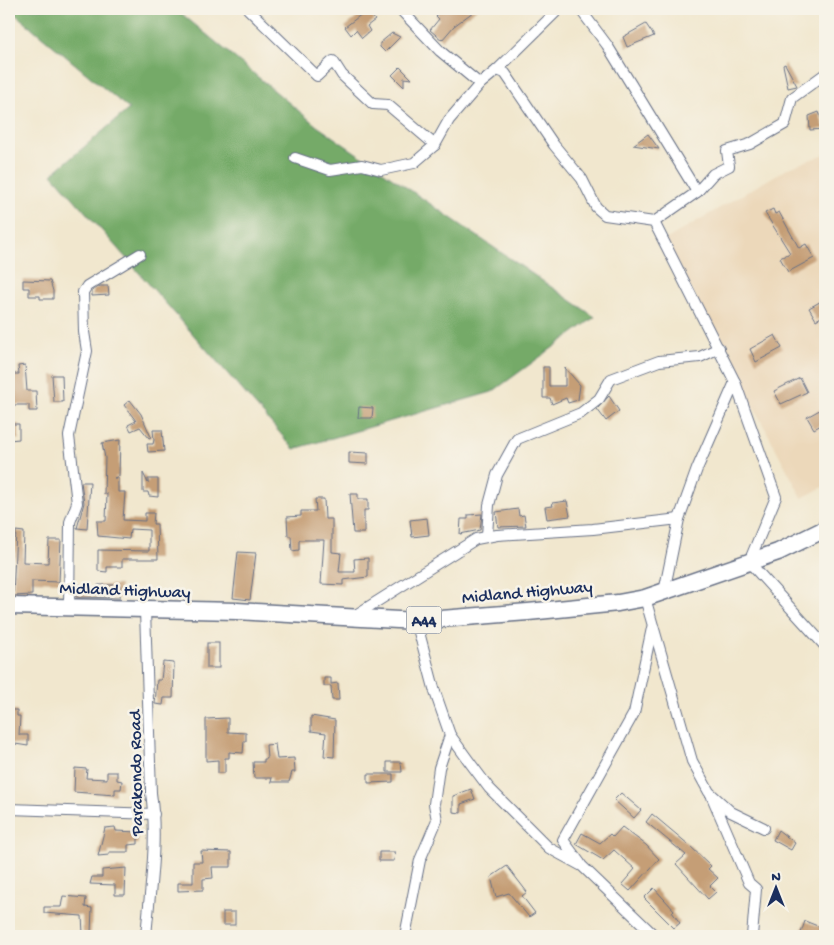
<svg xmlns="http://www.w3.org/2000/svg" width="834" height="945" font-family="'Gochi Hand',sans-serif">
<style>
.built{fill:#ecd8ba}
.forest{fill:#74aa68;stroke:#486c63}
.building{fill:#c59e76}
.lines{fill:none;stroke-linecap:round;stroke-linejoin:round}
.minor-casing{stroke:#666f85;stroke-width:12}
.primary-casing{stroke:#666f85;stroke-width:19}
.minor{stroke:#fff;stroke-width:10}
.primary{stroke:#fff;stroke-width:16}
.labels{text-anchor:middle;stroke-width:5;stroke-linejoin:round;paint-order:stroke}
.shield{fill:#f7f3e8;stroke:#5d6a87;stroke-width:1}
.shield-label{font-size:16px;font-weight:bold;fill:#1b2f5e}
.street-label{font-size:18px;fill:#1b2f5e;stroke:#f7f3e8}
</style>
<rect width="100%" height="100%" fill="#f7f3e8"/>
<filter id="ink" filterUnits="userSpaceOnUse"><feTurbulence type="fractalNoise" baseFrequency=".02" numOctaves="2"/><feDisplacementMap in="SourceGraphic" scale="10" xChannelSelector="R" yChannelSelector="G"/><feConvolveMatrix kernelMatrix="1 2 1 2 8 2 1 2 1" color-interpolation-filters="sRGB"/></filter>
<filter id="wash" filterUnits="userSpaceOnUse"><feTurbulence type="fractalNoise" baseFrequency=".0096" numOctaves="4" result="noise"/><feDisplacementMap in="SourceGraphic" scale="20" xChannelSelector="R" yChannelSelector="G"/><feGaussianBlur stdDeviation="1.12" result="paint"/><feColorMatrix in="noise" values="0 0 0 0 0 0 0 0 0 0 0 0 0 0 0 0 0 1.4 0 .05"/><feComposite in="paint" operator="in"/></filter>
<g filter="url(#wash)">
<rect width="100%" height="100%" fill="#f1e7ce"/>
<polygon class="built" points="825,154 825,486 802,498 665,240 788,168"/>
<polygon class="forest" points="9,9 176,9 317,126 595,317 492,392 294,449 52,174 129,109"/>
<g id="blocks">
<g class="building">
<polygon points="442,9 477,9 454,26 442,40 430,30 439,19 436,16"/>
<polygon points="367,10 375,20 367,26 370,31 362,38 356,30 351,35 345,27"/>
<polygon points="646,24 654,36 627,47 623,37"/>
<polygon points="392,33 400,37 385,52 380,47 380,43"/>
<polygon points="785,64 797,86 788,88 783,65"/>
<polygon points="400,67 412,79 404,78 404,87 392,75"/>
<polygon points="819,112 825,129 810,130 809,116"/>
<polygon points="648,134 659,149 633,145"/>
<polygon points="773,209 775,214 779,212 799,248 806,244 814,258 788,272 780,258 790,253 765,213"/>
<polygon points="23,280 50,281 53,291 53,299 40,299 40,296 29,296 29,288 23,288"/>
<polygon points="100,286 108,286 109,295 92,296 92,291"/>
<polygon points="825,299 825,315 816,320 809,308"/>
<polygon points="775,335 782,348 756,362 750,349"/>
<polygon points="25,365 27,391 36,391 37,411 29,411 29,405 9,405 9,374 19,374 18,366"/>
<polygon points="543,367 549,367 549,386 565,386 565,368 580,385 578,400 568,403 566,398 552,404 550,398 543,398"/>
<polygon points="52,375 62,375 63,402 54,402"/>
<polygon points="800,378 807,392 781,404 774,391"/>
<polygon points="609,396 619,411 606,421 597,409"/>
<polygon points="130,400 141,414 151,437 149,438 140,427 131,431 128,425 136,421 124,405"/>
<polygon points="359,407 373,408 372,418 358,418"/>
<polygon points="825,407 825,423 814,429 807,417"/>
<polygon points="9,424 19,424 19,439 9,440"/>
<polygon points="153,430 162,430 164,451 148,452 147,444 153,444 154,440"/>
<polygon points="120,440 119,476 114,478 118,478 118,492 125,492 123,520 145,521 145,513 154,513 153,524 157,524 158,559 122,559 122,567 107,567 107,572 98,571 98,550 149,551 149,530 130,529 129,539 98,536 97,521 106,521 107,494 104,494 105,458 102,443"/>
<polygon points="349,452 368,453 368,464 349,463"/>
<polygon points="143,473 148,483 148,479 158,479 158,497 149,496 148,492 143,492"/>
<polygon points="81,482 90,482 87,529 77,528 84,503"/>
<polygon points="350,494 358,494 358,499 368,499 368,510 364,510 364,533 353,533"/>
<polygon points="315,499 324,499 325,519 332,519 332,552 341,553 339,572 355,572 354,559 368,558 368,577 343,580 343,585 321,584 324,540 299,540 299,550 292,551 291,536 288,536 287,517 301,516 301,511 316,511"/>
<polygon points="567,501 570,516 547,519 545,507 553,506 552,503"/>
<polygon points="518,509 519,516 524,515 526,526 498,527 496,512"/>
<polygon points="482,514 480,530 460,534 461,519 468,519 468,515"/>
<polygon points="427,518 429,535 412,537 410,520"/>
<polygon points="16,531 24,532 23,562 48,563 49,540 61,540 59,582 32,581 32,595 13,596"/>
<polygon points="238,552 256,553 250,600 233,598"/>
<polygon points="76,585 81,585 81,590 99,590 98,585 120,585 119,598 76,597"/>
<rect x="207" y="643" width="12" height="25"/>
<polygon points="163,662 174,663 173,698 164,698 163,705 155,704 157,680 161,680"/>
<polygon points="324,678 331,678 331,684 338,683 339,700 332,700 331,686 324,686"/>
<polygon points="9,710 17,710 17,716 20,716 19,735 28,735 28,746 9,743"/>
<polygon points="311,716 335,720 334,757 324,756 326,733 311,731"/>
<polygon points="228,718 228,732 246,733 246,741 244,741 243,753 229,752 229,758 225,758 225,773 218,773 218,760 206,761 206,719"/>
<polygon points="275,744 277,759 294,758 295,772 292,772 289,782 271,782 272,778 254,778 253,762 264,762 264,759 267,759 266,745"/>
<polygon points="387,762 401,762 402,772 387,772"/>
<polygon points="75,768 87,769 86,778 107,779 107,772 117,772 117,780 122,781 121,789 115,789 115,795 74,792"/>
<polygon points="368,774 393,774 393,782 368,783"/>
<polygon points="471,789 475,799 461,804 461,813 453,812 453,796"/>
<polygon points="621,793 641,810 634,818 614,800"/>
<polygon points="652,814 689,845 711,866 708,869 718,878 710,886 716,892 708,899 676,864 686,855 646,822"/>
<polygon points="115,827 116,831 138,832 138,844 128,845 128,852 109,852 109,855 98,856 105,828"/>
<polygon points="622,827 646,845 659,859 630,891 622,884 635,869 614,850 603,860 576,844 582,833 600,843 610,834 613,837"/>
<polygon points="778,830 795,843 791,850 773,840"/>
<polygon points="201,851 231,852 231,867 212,867 213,878 203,879 203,890 178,891 178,883 193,883 193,862 202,862"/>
<polygon points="379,852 395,852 394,861 379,861"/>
<polygon points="507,866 527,892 522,896 535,913 529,917 509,893 496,897 491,877"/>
<polygon points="126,868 125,895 115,895 115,885 90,884 92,877 102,877 102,870"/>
<polygon points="654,888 674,910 672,912 680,923 674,928 644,898"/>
<polygon points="63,896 86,898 85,907 92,908 91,933 83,933 82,916 44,913 44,907 61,907"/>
<rect x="223" y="912" width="12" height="13"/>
<polygon points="805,921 825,929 825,936 800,936"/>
</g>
</g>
</g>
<g filter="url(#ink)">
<use href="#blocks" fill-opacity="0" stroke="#666f85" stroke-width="1"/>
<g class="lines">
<g class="minor-casing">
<g id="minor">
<polyline points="248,9 317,76 333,61 342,75 373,104 388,105 435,145"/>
<polyline points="400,9 440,51 480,84"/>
<polyline points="580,9 607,45 697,192"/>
<polyline points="497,70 559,9"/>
<polyline points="295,158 330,170 362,165 381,170 414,163 435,145 449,120 480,84 497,70 505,73 554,145 582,179 596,207 605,215 654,222 735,382 776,497 749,562 825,646"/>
<polyline points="654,222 697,192 713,174 729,166 727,151 750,144 785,124 792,98 825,74"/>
<polyline points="679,519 697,469 735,382"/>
<polyline points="487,536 489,505 497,475 517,439 581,413 599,399 611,379 659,361 700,357 719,348"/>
<polyline points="645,598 692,761 709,792 731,812 764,828"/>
<polyline points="69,606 70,522 77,503 69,436 87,351 84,332 83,292 87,286 140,254"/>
<path d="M145,610l6,183c7,47 -1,96 -5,143"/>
<polyline points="354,616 476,539 497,535 593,529 679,519 664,592"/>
<polyline points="416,621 435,692 450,735 471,764 489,788 549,848 582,866 655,936"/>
<polyline points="712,797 749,883 756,889 752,936"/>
<polyline points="9,809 154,814"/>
<polyline points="580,863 563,840 634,713 652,628"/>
<polyline points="405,936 420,860 437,820 434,804 439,768 450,735"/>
</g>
</g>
<g class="primary-casing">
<polyline id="primary" points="9,606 237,611 416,621 528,612 618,603 645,598 778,552 825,529"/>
</g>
<use href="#minor" class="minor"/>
<use href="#primary" class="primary"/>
</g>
</g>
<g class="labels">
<rect class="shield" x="406.5" y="606.5" width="35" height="27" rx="4"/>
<g class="shield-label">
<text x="424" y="626">A44</text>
</g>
<g class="street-label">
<text transform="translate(125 589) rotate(2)" y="6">Midland Highway</text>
<text transform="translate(527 591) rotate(-5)" y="6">Midland Highway</text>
<text transform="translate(135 773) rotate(-91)" y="6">Parakondo Road</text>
</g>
</g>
<rect width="834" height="945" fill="none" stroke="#f7f3e8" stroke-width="30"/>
<g transform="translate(776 888)" stroke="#f7f3e8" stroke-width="4" paint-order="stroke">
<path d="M0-4L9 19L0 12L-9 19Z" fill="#1b2f5e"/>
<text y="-8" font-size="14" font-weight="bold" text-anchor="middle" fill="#1b2f5e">N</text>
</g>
</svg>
